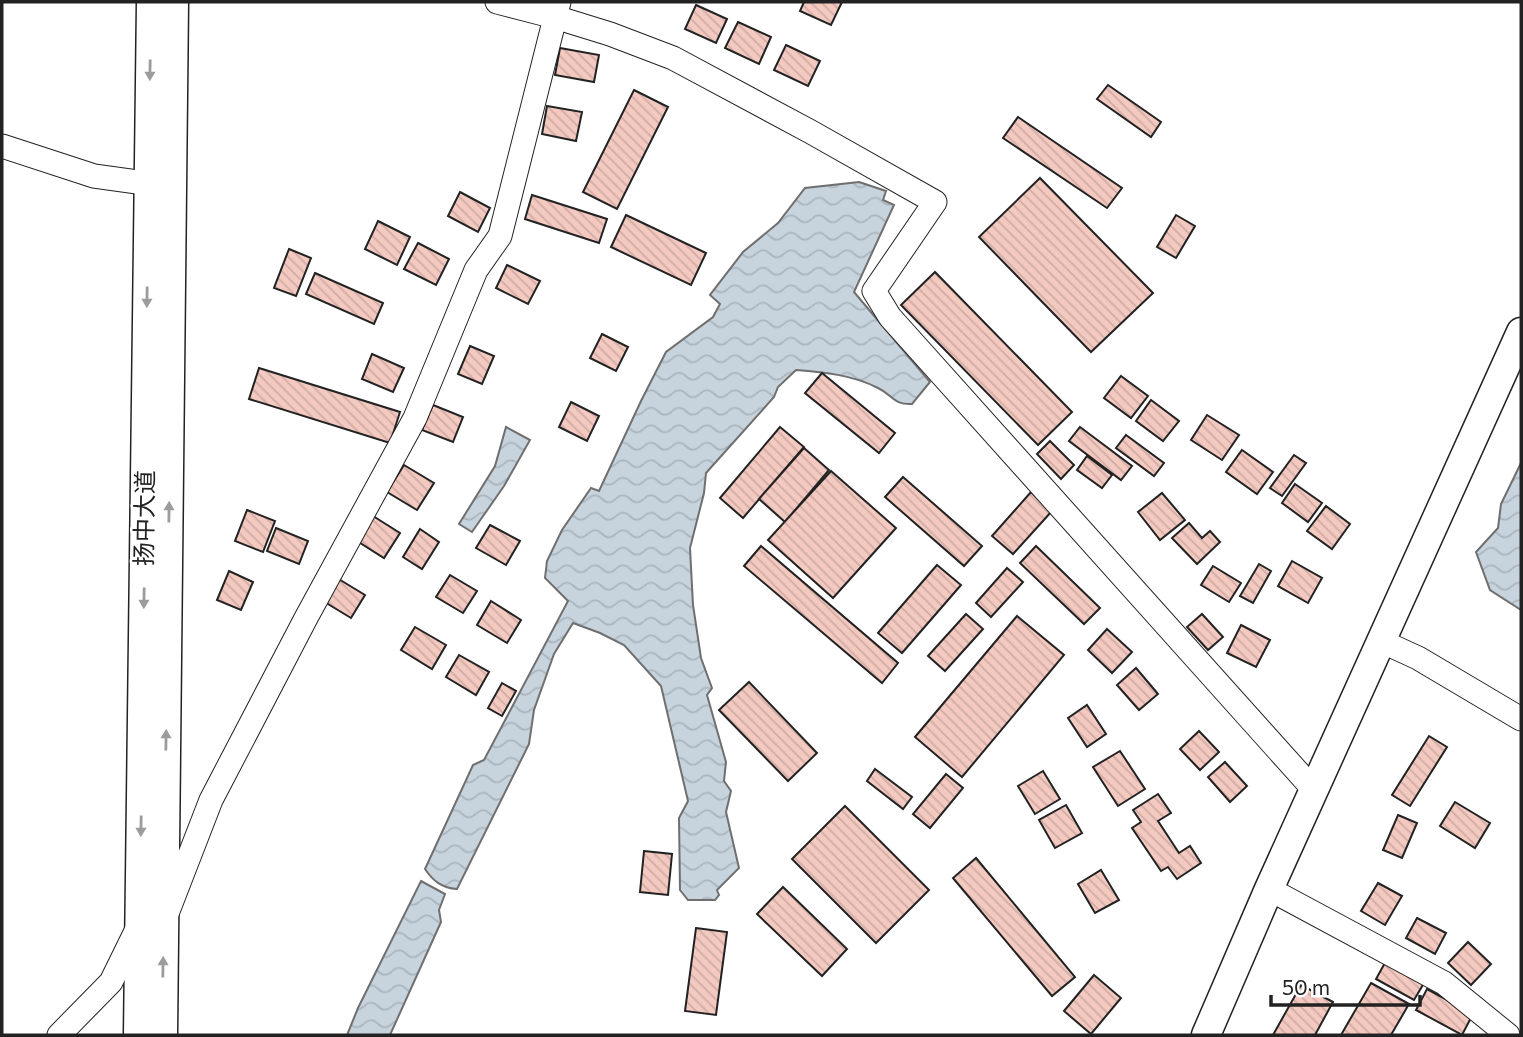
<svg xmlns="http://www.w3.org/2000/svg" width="1523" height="1037" font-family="Commissioner,'Noto Sans SC',sans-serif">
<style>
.water{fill:url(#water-waves);stroke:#6f6f6f;stroke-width:2}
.building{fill:url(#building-back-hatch);stroke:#222;stroke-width:2}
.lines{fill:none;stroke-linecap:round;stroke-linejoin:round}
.minor-casing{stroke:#222;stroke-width:25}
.major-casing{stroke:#222;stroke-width:31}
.minor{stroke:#fff;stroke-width:23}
.major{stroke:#fff;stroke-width:28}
.oneway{fill:#9c9c9c}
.labels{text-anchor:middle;stroke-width:5;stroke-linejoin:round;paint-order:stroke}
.street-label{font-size:24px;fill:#222;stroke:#fff}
</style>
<defs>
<pattern id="water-waves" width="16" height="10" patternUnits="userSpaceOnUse" patternTransform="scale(1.75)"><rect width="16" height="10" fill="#c7d3dd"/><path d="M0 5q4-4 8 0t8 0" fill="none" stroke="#abb5bd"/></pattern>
<pattern id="building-back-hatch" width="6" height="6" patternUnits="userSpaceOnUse" patternTransform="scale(1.75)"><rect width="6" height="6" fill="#f3c9c0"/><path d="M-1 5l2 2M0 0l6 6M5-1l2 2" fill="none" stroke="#d0aca5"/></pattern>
</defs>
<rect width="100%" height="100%" fill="#fff"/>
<g class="water">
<path d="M859,182l27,9 -3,9 11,5 -40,87 76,90 -18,22c-19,1 -19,-9 -34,-16 -25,-13 -55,-16 -82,-18l-18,17 -4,10 -68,76 -2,20 -14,55 3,57 8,53 11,30 -5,7 19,67 -2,19 7,10 -5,21 13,56 -22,22 2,5 -4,5h-27l-8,-10 -1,-72 9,-17 -27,-115 -37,-41 -24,-12 -27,-10 -19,31 -20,56 -5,34 -72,145c-15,-1 -24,-8 -32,-20l48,-104 11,-5 84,-159 -23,-23 2,-17 15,-31 29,-42 8,3 42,-90 25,-49 47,-35 7,-13 -10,-9 33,-43 35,-29 27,-35z"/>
<polygon points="506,427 530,440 504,486 472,532 459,524 495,466"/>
<polygon points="1521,463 1521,610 1490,590 1476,552 1498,528 1501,504"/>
<polygon points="421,881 445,894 439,910 441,922 390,1035 347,1035 358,1008"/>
</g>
<g class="building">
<polygon points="804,2 842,2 831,25 800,11"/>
<polygon points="696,5 727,19 716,43 685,29"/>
<polygon points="738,22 771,37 759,64 725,48"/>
<polygon points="786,45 820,61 808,86 774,70"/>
<polygon points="560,48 599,55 594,82 555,75"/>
<polygon points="1108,85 1161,122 1151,137 1097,99"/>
<polygon points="634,90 668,107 617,209 583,192"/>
<polygon points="547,106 582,112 576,141 542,134"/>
<polygon points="1018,117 1122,188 1107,208 1003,138"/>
<polygon points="1040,178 1153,293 1091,352 979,237"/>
<polygon points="460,192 490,208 478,232 448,216"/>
<polygon points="532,195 607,219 599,243 525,219"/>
<polygon points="626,215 706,253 691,285 611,247"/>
<polygon points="1176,215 1195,226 1176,258 1157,247"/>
<polygon points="378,221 410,237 397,265 365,249"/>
<polygon points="418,243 449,259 436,285 404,269"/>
<polygon points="289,249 311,258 296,296 274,288"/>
<polygon points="507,265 540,281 528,304 496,288"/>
<polygon points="935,272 1072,412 1038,445 901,305"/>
<polygon points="315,273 383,303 374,324 306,294"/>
<polygon points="602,334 628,347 616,371 590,358"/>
<polygon points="470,346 494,356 482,384 458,374"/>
<polygon points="372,354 404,368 393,392 362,379"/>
<polygon points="259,368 400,412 390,443 249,399"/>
<polygon points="822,373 895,433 879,453 805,393"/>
<polygon points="1121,376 1148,396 1131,418 1104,398"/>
<polygon points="1151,400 1179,421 1163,441 1136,421"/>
<polygon points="571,402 599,416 587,441 559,427"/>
<polygon points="433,405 463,417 453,442 422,430"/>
<polygon points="1207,415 1239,435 1222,460 1191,440"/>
<polygon points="780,427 804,447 743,518 720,498"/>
<polygon points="1080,427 1132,466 1121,480 1069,441"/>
<polygon points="1126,435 1164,463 1154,476 1116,448"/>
<polygon points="1050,441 1074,465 1061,479 1037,454"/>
<polygon points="804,448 829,470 785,522 759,499"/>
<polygon points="1242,450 1273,472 1257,494 1226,472"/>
<polygon points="1294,455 1306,463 1282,496 1270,488"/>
<polygon points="1087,456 1112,475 1102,488 1077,470"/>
<polygon points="404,465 434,483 417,510 387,492"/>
<polygon points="831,471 896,528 833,598 768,540"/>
<polygon points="903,477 982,546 964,566 885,497"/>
<polygon points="1295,484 1322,503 1308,522 1282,503"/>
<polygon points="1031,492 1052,511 1013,554 992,536"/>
<polygon points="1162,493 1185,520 1160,540 1138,512"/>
<polygon points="1326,506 1350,524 1332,549 1307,531"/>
<polygon points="247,510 275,521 263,552 235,541"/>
<polygon points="373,516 400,533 384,558 357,541"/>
<polygon points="1189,523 1202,538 1210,531 1220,542 1197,564 1172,538"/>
<polygon points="490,525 520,541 506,565 476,548"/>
<polygon points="276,528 308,541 299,564 267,551"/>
<polygon points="420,529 439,542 422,569 403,557"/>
<polygon points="761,546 898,663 882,683 744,566"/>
<polygon points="1036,546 1100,608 1084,624 1020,563"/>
<polygon points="1292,561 1322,578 1308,603 1278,586"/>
<polygon points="1259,564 1271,571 1253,603 1240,596"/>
<polygon points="937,565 961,585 902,653 878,633"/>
<polygon points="1213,566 1241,583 1229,602 1201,585"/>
<polygon points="1007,568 1023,582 991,617 976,603"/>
<polygon points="229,571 253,582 241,610 217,600"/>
<polygon points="450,575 477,591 463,613 436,597"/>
<polygon points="337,578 365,595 351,618 323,601"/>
<polygon points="491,601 521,620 507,643 477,625"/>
<polygon points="966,614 983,629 945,671 928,656"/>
<polygon points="1202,614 1223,637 1208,650 1187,627"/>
<polygon points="1017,616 1064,655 962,777 915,737"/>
<polygon points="1241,625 1270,640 1256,667 1227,653"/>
<polygon points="415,627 446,645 432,669 401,650"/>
<polygon points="1107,629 1132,652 1112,673 1088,650"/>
<polygon points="459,655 489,672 476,695 446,677"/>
<polygon points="1136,668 1158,694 1139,710 1117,685"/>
<polygon points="749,682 817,753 788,781 719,710"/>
<polygon points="502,683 516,691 502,716 488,708"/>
<polygon points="1087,705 1106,734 1087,747 1068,718"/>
<polygon points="1199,731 1219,752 1200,770 1180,749"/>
<polygon points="1429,736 1447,747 1410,806 1392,795"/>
<polygon points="1120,751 1145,789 1118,806 1093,767"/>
<polygon points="1225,762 1247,786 1230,802 1208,777"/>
<polygon points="875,769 912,797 903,809 867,781"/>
<polygon points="1043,771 1060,799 1035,814 1018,786"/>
<polygon points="946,774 963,788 930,828 913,814"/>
<polygon points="1158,794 1171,813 1158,821 1179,853 1190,846 1201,863 1177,879 1168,867 1161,871 1132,828 1141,822 1133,810"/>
<polygon points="1455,802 1490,823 1475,848 1440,826"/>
<polygon points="1066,805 1082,833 1055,848 1039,820"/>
<polygon points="845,806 929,890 876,943 792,859"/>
<polygon points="1398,815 1417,823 1402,858 1383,850"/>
<polygon points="644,851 672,854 668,895 640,892"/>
<polygon points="976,858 1075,977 1052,996 953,878"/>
<polygon points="1101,870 1119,900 1095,913 1078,884"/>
<polygon points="1378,883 1402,896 1385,925 1361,911"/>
<polygon points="783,887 847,949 822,976 757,914"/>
<polygon points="1417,918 1446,933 1435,954 1406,938"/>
<polygon points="696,928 727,932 716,1015 685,1011"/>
<polygon points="1468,942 1491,964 1471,985 1448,963"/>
<polygon points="1386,961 1424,983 1414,1000 1376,979"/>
<polygon points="1094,975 1121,998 1091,1034 1064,1011"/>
<polygon points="1371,983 1409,1004 1391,1035 1341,1035"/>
<polygon points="1301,985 1333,1002 1315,1035 1273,1035"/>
<polygon points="1427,989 1473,1014 1462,1035 1416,1010"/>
</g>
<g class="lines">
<g class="minor-casing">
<g id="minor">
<polyline points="497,2 555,17 610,34 673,58 811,132 935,202 874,291 890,317 1314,790"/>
<polyline points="2,146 94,176 166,186"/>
<polyline points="1381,641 1418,658 1521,719"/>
<polyline points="1269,889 1444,983 1508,1035"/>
<polyline points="168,911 211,800 306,618 415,418 476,270 500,236 559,2"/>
<polyline points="59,1035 111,982 139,925"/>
</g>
</g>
<g class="major-casing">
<g id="major">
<polyline points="138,1035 151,2"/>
<polyline points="163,1035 174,2"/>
<polyline points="1206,1035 1269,889 1521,332"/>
</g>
</g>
<use href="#minor" class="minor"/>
<use href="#major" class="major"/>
</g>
<defs><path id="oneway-solid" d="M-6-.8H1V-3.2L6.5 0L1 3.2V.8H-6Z" transform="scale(1.75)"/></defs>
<g class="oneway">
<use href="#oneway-solid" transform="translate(150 70) rotate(91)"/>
<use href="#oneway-solid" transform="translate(147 297) rotate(91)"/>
<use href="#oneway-solid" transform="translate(169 512) rotate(-89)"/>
<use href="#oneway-solid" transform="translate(144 598) rotate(91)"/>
<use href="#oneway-solid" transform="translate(166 740) rotate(-89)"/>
<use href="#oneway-solid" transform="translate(141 826) rotate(91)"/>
<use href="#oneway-solid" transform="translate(163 967) rotate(-89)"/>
</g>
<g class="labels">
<g class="street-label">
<text transform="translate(145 518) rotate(-89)" y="8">扬中大道</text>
</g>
</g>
<rect width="1523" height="1037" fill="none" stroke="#222222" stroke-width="7"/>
<path d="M1271 995v10h149v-10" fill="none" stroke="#222222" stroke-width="3.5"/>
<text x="1282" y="995" font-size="21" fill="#222222" stroke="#ffffff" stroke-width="5" paint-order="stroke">50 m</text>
</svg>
